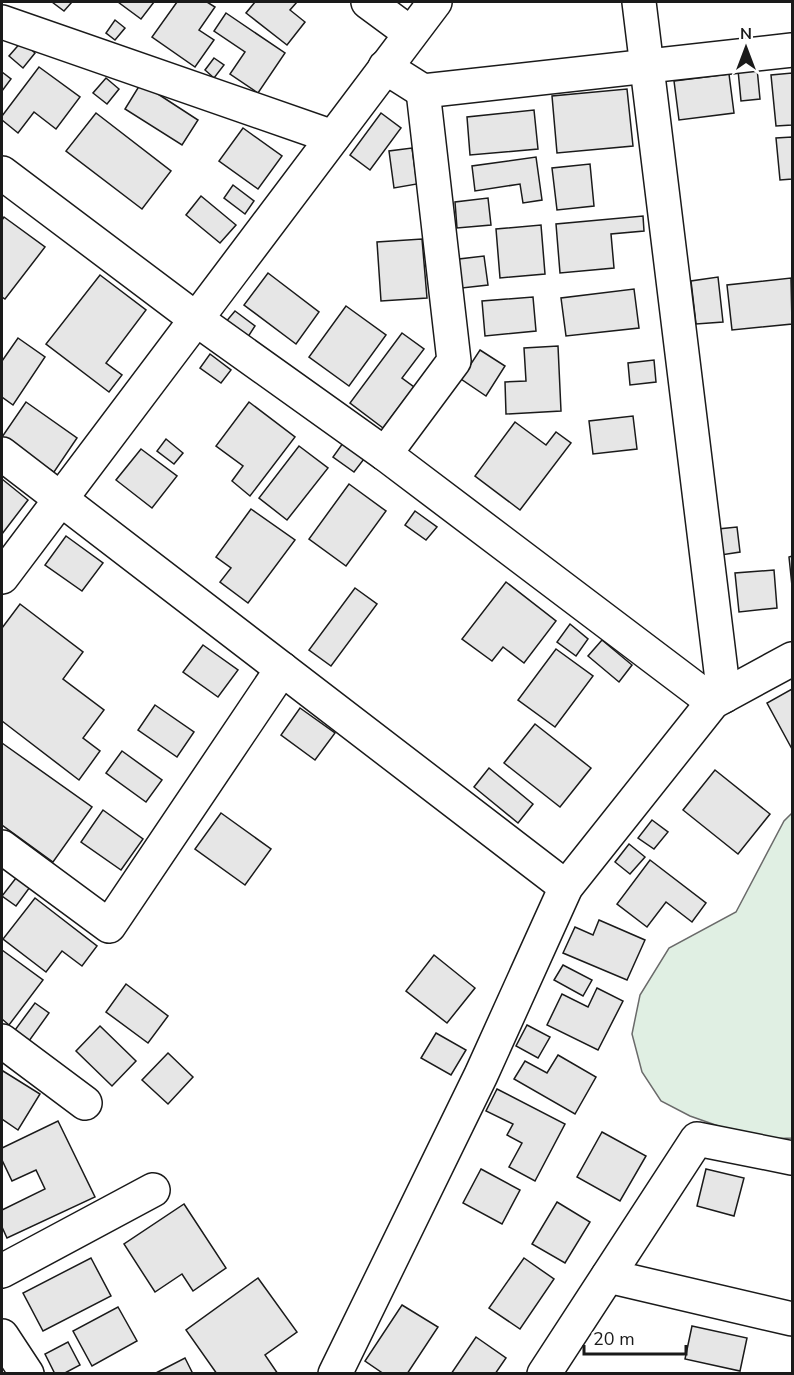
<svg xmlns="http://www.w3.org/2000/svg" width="794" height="1375" font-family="'Nunito Sans',sans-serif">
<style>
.green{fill:#e0efe3;stroke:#6a6a6a;stroke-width:1.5}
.building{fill:#e6e6e6;stroke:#1a1a1a;stroke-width:1.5}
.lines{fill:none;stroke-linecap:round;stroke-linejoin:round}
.minor-casing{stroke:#1a1a1a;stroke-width:36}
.minor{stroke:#fff;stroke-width:33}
</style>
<rect width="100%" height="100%" fill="#fff"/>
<polygon class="green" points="792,813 792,1138 769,1139 724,1128 690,1116 661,1101 642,1072 632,1034 640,995 669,948 736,912 784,821"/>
<g class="building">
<polygon points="52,2 72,2 64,11"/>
<polygon points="118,2 154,2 141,19"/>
<polygon points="177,2 207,2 215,7 199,30 214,40 195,67 152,37"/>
<polygon points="255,2 297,2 290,10 305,22 287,45 246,13"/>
<polygon points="226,13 285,53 258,93 230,74 245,52 214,31"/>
<polygon points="115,20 125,28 115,40 106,33"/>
<polygon points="22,41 35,53 23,68 9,56"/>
<polygon points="214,58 224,65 214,78 205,70"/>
<polygon points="39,67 80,97 56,129 34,112 18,133 2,120 2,116"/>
<polygon points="757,68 760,99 741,101 738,70"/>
<polygon points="2,72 11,79 2,91"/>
<polygon points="792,73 792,125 776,126 771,75"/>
<polygon points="729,74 734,113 679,120 674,81"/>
<polygon points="106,78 119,89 107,104 93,93"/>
<polygon points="141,83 198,120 182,145 125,109"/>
<polygon points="627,89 633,146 557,153 552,96"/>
<polygon points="534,110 538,149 470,155 467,117"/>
<polygon points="96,113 171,171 142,209 66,151"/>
<polygon points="381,113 401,128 370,170 350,155"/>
<polygon points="243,128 282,156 258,189 219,161"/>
<polygon points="792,137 792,179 780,180 776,138"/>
<polygon points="412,148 417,184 394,188 389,151"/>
<polygon points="536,157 542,200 523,203 520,184 475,191 472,166"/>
<polygon points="590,164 594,206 557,210 552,168"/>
<polygon points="233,185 254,201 245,214 224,198"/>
<polygon points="201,196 236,225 220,243 186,215"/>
<polygon points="488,198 491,225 457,228 455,202"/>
<polygon points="643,216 644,231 611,234 614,268 560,273 556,224"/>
<polygon points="4,217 45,247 5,299 2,297 2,220"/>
<polygon points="541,225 545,274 500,278 496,229"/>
<polygon points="422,239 427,298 381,301 377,242"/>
<polygon points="484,256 488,285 462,288 459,259"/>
<polygon points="268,273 319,312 296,344 244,305"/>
<polygon points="100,275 146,310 106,363 122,375 109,392 46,344"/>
<polygon points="718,277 723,322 696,324 691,281"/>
<polygon points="791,278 792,324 732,330 727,285"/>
<polygon points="634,289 639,328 566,336 561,298"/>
<polygon points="533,297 536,331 485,336 482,301"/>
<polygon points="346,306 386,335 349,386 309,357"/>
<polygon points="235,311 255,326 246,340 224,324"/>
<polygon points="402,333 424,349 402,378 414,387 383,428 350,403"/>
<polygon points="18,338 45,357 13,405 2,397 2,361"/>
<polygon points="558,346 561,411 506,414 505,382 526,381 524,348"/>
<polygon points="480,350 505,366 486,396 461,379"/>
<polygon points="210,354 231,370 221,383 200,368"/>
<polygon points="654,360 656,382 630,385 628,363"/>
<polygon points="26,402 77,438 54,472 2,437"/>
<polygon points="249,402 295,437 250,496 232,481 243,466 216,446"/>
<polygon points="633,416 637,449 593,454 589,421"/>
<polygon points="515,422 546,445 556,432 571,443 520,510 475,476"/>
<polygon points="166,439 183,453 174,464 157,451"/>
<polygon points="343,443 364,459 354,472 333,457"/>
<polygon points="299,446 328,468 287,520 259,498"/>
<polygon points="141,449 177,476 152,508 116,480"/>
<polygon points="2,479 28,500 2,534"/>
<polygon points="349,484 386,511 346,566 309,539"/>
<polygon points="251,509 295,540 248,603 220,582 231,568 216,557"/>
<polygon points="415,511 437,527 426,540 405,525"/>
<polygon points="737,527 740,552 721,555 718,529"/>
<polygon points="66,536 103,563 82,591 45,565"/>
<polygon points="792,556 792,586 789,557"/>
<polygon points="774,570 777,608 739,612 735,573"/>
<polygon points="506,582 556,621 524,663 503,647 492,661 462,639"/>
<polygon points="355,588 377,604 331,666 309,650"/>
<polygon points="20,604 83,652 63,679 104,710 83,738 100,751 79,780 2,721 2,628"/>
<polygon points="570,624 588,639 576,656 557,642"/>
<polygon points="602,640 632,665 619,682 588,656"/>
<polygon points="203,645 238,670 218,697 183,672"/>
<polygon points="556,649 593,676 555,727 518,700"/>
<polygon points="792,689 792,749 767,703"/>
<polygon points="155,705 194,732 177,757 138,730"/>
<polygon points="300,708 335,733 315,760 281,735"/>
<polygon points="535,724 591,768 560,807 504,763"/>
<polygon points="2,743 92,807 53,862 2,825"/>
<polygon points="122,751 162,780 146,802 106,773"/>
<polygon points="489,768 533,804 518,823 474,787"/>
<polygon points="715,770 770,814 738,854 683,810"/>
<polygon points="103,810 143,839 121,870 81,842"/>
<polygon points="221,813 271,849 245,885 195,849"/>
<polygon points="652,820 668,832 654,849 638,838"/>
<polygon points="629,844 645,857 630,874 615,862"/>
<polygon points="650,860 706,903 692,922 666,902 647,927 617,904"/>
<polygon points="16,878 30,887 16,906 2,896"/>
<polygon points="35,898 97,946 82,966 62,951 46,972 3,939"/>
<polygon points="599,920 645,940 627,980 563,953 575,927 593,935"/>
<polygon points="2,950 43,980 9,1025 2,1019"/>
<polygon points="434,955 475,988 447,1023 406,991"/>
<polygon points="563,965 592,980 583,996 554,980"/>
<polygon points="126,984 168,1016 148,1043 106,1012"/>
<polygon points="597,988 623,1001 598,1050 547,1025 562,994 588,1007"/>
<polygon points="35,1003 49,1013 29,1041 15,1030"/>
<polygon points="527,1025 550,1037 538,1058 516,1046"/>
<polygon points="100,1026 136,1061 112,1086 76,1051"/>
<polygon points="436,1033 466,1050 451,1075 421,1058"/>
<polygon points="168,1053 193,1077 168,1104 142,1080"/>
<polygon points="558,1055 596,1077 575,1114 514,1079 525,1061 547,1073"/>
<polygon points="3,1071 40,1094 18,1130 2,1119 2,1073"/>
<polygon points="497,1089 565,1124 535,1181 509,1167 522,1143 507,1135 513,1124 486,1111"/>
<polygon points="58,1121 95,1197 7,1238 2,1227 2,1210 45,1189 36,1170 12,1181 2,1160 2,1148"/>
<polygon points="602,1132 646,1156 620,1201 577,1177"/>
<polygon points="481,1169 520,1190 502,1224 463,1203"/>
<polygon points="706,1169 744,1178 734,1216 697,1206"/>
<polygon points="557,1202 590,1222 565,1263 532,1244"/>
<polygon points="184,1204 226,1268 193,1291 182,1274 155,1292 124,1244"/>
<polygon points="91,1258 111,1296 43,1331 23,1293"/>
<polygon points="524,1258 554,1279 520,1329 489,1308"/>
<polygon points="258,1278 297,1332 265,1355 278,1374 217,1374 186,1330"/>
<polygon points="402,1305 438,1327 407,1374 384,1374 365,1361"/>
<polygon points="118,1307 137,1341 92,1366 73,1331"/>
<polygon points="692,1326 747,1338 740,1371 685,1359"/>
<polygon points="476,1337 506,1358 495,1374 451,1374"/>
<polygon points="68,1342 80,1365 63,1374 55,1374 45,1354"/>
<polygon points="185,1358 193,1374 154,1374"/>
</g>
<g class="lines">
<g class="minor-casing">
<g id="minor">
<polyline points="368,2 410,33"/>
<polyline points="639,2 724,696"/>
<polyline points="2,22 333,137"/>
<polyline points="385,67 423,91 792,50"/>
<polyline points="2,173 196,319 385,454 713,702"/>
<polyline points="2,454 566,887"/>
<polyline points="385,454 454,361 423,91"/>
<polyline points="2,577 435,2"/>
<polyline points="2,847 109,926 282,669"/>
<polyline points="2,1041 85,1103"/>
<polyline points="2,1271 153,1190"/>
<polyline points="608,1276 792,1319"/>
<polyline points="2,1336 27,1374"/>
<polyline points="335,1374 481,1075 566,887 713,702 792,659"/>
<polyline points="544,1374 697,1139 792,1158"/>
</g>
</g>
<use href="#minor" class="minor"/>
</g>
<rect width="794" height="1375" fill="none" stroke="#1a1a1a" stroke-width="6"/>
<g transform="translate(746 48)" stroke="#ffffff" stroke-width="4.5" paint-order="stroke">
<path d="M0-4.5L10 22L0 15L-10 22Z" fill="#1a1a1a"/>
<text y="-9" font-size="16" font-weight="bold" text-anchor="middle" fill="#1a1a1a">N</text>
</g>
<path d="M584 1345v9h102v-9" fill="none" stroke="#1a1a1a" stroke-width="3"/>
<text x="593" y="1345" font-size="18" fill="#1a1a1a" stroke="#ffffff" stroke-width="4.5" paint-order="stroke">20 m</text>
</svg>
